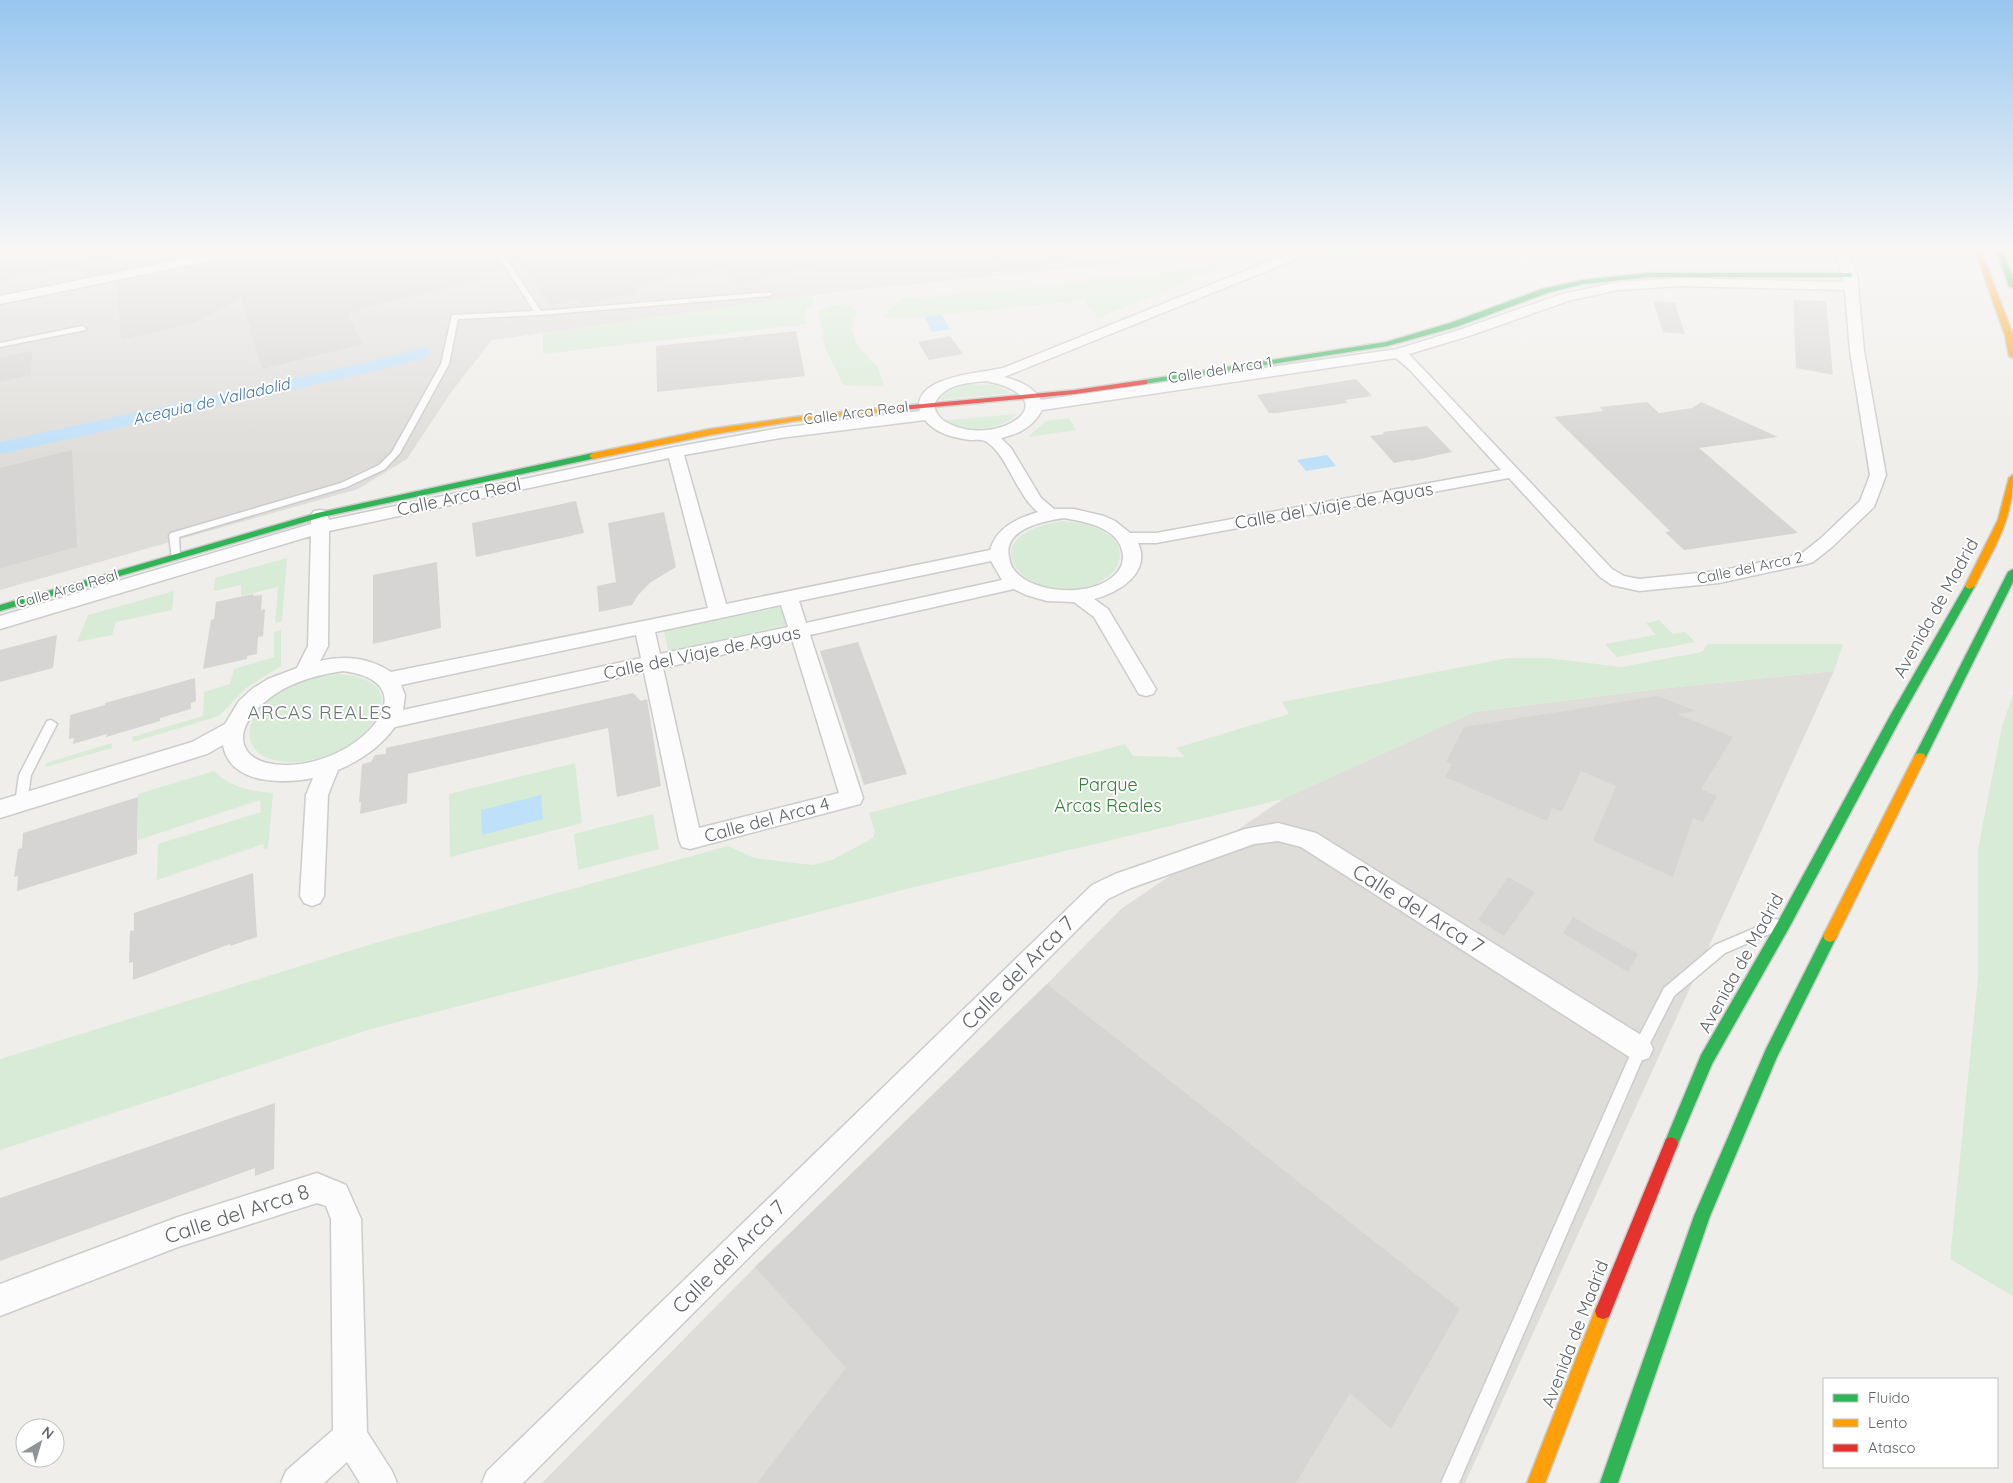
<svg xmlns="http://www.w3.org/2000/svg" width="2013" height="1483" font-family="Quicksand,sans-serif">
<style>
.industrial{fill:#dfddda}
.green{fill:#d8ebd6}
.water{fill:#bfe0f9}
.lines{fill:none;stroke-linecap:round;stroke-linejoin:round}
.canal{fill:#bfe0f9;fill-rule:evenodd}
.building{fill:#d6d5d3}
.lane-casing{stroke:#cbcccc;stroke-width:3}
.street-casing{stroke:#cbcccc;stroke-width:3}
.fast-casing{stroke:#cacacb;stroke-width:3}
.slow-casing{stroke:#cacacb;stroke-width:3}
.jam-casing{stroke:#cacacb;stroke-width:3}
.lane{fill:#fdfcfc;fill-rule:evenodd}
.street{fill:#fdfcfc;fill-rule:evenodd}
.fast{fill:#30b455;fill-rule:evenodd}
.slow{fill:#ff9f0a;fill-rule:evenodd}
.jam{fill:#e5322d;fill-rule:evenodd}
.labels{text-anchor:middle;stroke-width:4;stroke-linejoin:round;paint-order:stroke}
.far-street-label{font-size:15px;fill:#5f6368;stroke:#fff}
.far-water-label{font-size:16px;font-style:italic;fill:#4174aa;stroke:#fff}
.street-label{font-size:18px;fill:#5f6368;stroke:#fff}
.park-label{font-size:18px;fill:#348238;stroke:#fff}
.neighbourhood-label{font-size:19px;letter-spacing:1px;fill:#70757a;stroke:#fff}
.near-street-label{font-size:21px;fill:#5f6368;stroke:#fff}
</style>
<rect width="100%" height="100%" fill="#efeeea"/>
<g class="industrial">
<polygon points="0,248 1248,248 1238,252 845,291 492,340 452,391 407,459 358,489 0,590"/>
<polygon points="1834,671 1465,1483 542,1483 755,1267 1047,984 1121,909 1283,799 1474,712 1658,689"/>
</g>
<g class="green">
<polygon points="1248,257 1098,318 1084,300 923,317 883,317 901,299 1076,283 1095,278 1135,278"/>
<polygon points="812,295 814,306 806,309 805,324 543,354 543,333"/>
<polygon points="848,304 857,311 852,329 856,343 878,368 884,386 844,385 825,348 818,311 830,306"/>
<path d="M967,384l28,1 16,8 -71,7c5,-10 18,-13 27,-16z"/>
<path d="M1017,414c-16,16 -52,22 -70,6z"/>
<polygon points="1069,418 1076,430 1028,437 1046,421"/>
<path d="M1063,521c20,2 58,9 57,35 -1,12 -8,19 -17,24 -22,16 -67,12 -85,-10 -25,-31 23,-47 45,-49z"/>
<polygon points="287,558 282,621 275,623 278,587 241,596 241,585 214,591 215,578"/>
<polygon points="174,591 172,610 116,622 112,635 77,642 88,615"/>
<polygon points="781,607 787,625 668,651 664,631"/>
<polygon points="1659,620 1673,634 1685,632 1695,642 1617,657 1605,644 1656,635 1646,623"/>
<polygon points="281,630 281,666 246,688 219,716 133,742 132,737 203,716 204,692 230,684 234,669 274,657 274,632"/>
<polygon points="1708,644 1843,644 1834,671 1658,689 1474,712 1283,799 906,889 371,1029 0,1150 0,1059 375,943 728,846 754,858 812,865 832,860 873,838 875,832 869,813 1125,744 1133,756 1185,757 1176,748 1289,714 1282,702 1508,658 1548,658 1621,667 1702,652"/>
<path d="M335,674c38,1 64,19 33,55 -17,19 -47,32 -72,33 -56,2 -61,-41 -18,-69 18,-11 37,-16 57,-19z"/>
<polygon points="2013,694 2013,1296 1950,1259 1978,977 1978,849 2002,727"/>
<polygon points="112,743 112,748 45,767 46,763"/>
<polygon points="575,763 582,823 450,857 449,794"/>
<path d="M214,771c17,17 36,20 59,22l-5,55 -4,1 -1,-5 -106,36 1,-36 103,-32 -1,-12 -122,40v-46z"/>
<polygon points="653,814 659,849 578,870 574,834"/>
</g>
<g class="water">
<polygon points="942,315 950,329 932,332 924,317"/>
<polygon points="1327,455 1336,466 1306,471 1297,460"/>
<polygon points="541,795 543,819 482,835 481,810"/>
</g>
<g class="lines">
<g class="canal">
<polygon points="1359,248 1408,248 1406,251 1401,252 1320,260 1315,259 1313,256 1315,253 1320,252"/>
<polygon points="422,348 428,349 430,353 428,357 377,371 0,454 0,442 368,362"/>
</g>
</g>
<g class="building">
<polygon points="0,248 229,248 117,270 116,257 0,281"/>
<polygon points="295,248 463,248 482,280 360,308 361,310 348,314 362,344 262,369 241,298 195,323 121,340 117,282"/>
<polygon points="510,248 795,248 813,266 737,285 722,270 685,280 679,275 634,287 638,292 582,305 577,299 551,306"/>
<polygon points="982,248 1078,248 1078,254 1013,272"/>
<polygon points="1793,300 1826,301 1833,375 1796,368"/>
<polygon points="1653,301 1675,303 1685,334 1663,332"/>
<polygon points="796,331 805,376 657,392 656,346"/>
<polygon points="950,336 963,354 929,360 918,342"/>
<polygon points="32,351 31,375 0,382 0,358"/>
<polygon points="1356,379 1372,396 1345,400 1348,403 1276,413 1269,413 1257,395"/>
<polygon points="1647,402 1659,413 1692,408 1701,402 1778,437 1699,448 1798,533 1684,550 1665,532 1670,531 1554,417 1603,411 1600,407"/>
<polygon points="1427,426 1452,452 1411,461 1409,460 1394,463 1370,436 1384,434 1383,432"/>
<polygon points="72,450 77,547 0,568 0,468"/>
<polygon points="576,501 584,533 476,557 472,523"/>
<polygon points="664,512 676,567 651,582 638,595 632,605 599,612 597,586 616,582 608,523"/>
<polygon points="437,562 441,628 373,644 373,575"/>
<polygon points="253,594 253,596 262,595 261,610 265,609 263,636 258,637 257,654 247,656 247,659 203,669 211,620 214,619 216,602"/>
<polygon points="57,635 53,668 0,682 0,650"/>
<polygon points="858,642 907,774 864,785 820,651"/>
<polygon points="195,678 196,701 191,703 191,709 160,718 160,721 106,737 107,734 73,744 74,738 69,739 70,715 105,705 105,703"/>
<polygon points="633,693 641,701 647,699 661,786 617,797 608,728 408,774 407,803 360,814 361,802 359,802 362,764 371,762 375,755 386,754 386,748"/>
<polygon points="1658,696 1696,711 1677,714 1733,737 1701,789 1717,796 1703,822 1693,818 1673,877 1593,841 1616,786 1581,771 1562,812 1552,808 1547,821 1445,777 1452,764 1446,762 1464,727"/>
<polygon points="138,797 137,854 17,891 18,876 14,877 18,849 22,848 23,833"/>
<polygon points="253,873 257,937 230,946 230,944 133,980 133,962 129,963 130,931 134,930 134,913"/>
<polygon points="1508,877 1535,892 1504,936 1478,920"/>
<polygon points="1573,917 1638,954 1628,972 1563,933"/>
<polygon points="1047,984 1460,1309 1391,1429 1350,1393 1296,1483 757,1483 846,1368 755,1267"/>
<polygon points="275,1103 274,1169 255,1176 255,1168 0,1261 0,1198"/>
</g>
<g class="lines">
<g class="lane-casing">
<g id="lane">
<polygon points="493,248 499,248 541,311 769,292 773,294 769,296 539,315 458,319 449,364 400,453 385,469 347,487 179,537 180,557 178,559 172,559 169,535 171,533 341,483 379,465 392,452 441,364 452,315 534,311"/>
<polygon points="1093,248 1100,248 1108,254 1103,255"/>
<polygon points="82,326 86,328 85,330 0,347 0,343"/>
<polygon points="51,720 57,724 31,775 27,803 25,806 17,806 15,803 19,775 47,721"/>
<polygon points="1776,919 1781,921 1782,925 1781,929 1725,953 1674,996 1645,1053 1459,1483 1441,1483 1635,1044 1664,988 1715,945"/>
</g>
</g>
<g class="street-casing">
<g id="street">
<polygon points="237,248 260,248 254,252 0,304 0,296"/>
<path d="M1302,248h16l-2,3 -312,126c15,4 29,9 37,23l356,-51 62,-19 103,-36 56,-12 63,-4 163,4 -10,-34h12l11,27 7,76 22,124 -12,32 -42,40 -19,15 -6,2 -88,19 -80,8 -27,-6 -12,-8 -91,-99 -353,65h-18c14,30 -20,50 -44,56l14,10 48,80 -3,5 -7,2 -7,-2 -45,-77 -20,-15 -27,-1 -21,-6 -12,-6 -204,46 53,163 -3,6 -170,45 -8,-2 -3,-7 -35,-168 -249,55c-16,21 -34,33 -57,43l-10,25 -4,101 -4,7 -8,3 -8,-3 -4,-7 6,-101 7,-17c-30,6 -83,7 -90,-33l-16,9 -207,64v-18l192,-58 33,-18 14,-23 13,-12 16,-10 29,-11 11,-22 3,-110 -311,93v-13l311,-92v-9l3,-4 6,-1 6,1 3,9 346,-73 105,-19 140,-17c-9,-35 62,-38 83,-43zM1681,286l164,4 5,61 20,124 -10,26 -40,38 -19,15 -82,17 -80,8 -15,-3 -12,-7 -203,-215 60,-18 102,-36 47,-10zM1396,358l14,12 91,100 -345,63h-26l-15,-12 -11,-5 -30,-7h-20l-13,-11 -30,-50 -10,-10c18,-4 32,-11 41,-28zM986,381c86,18 12,67 -36,43 -9,-4 -14,-9 -16,-19 9,-21 32,-22 52,-24zM925,420c10,13 29,18 45,20 4,0 11,-1 15,1 22,12 31,54 53,71 -22,7 -41,15 -48,38l-264,54 -42,-149 96,-17zM669,458l39,150 -317,64c-21,-14 -46,-17 -71,-11l8,-15 1,-115zM1064,518c23,4 57,10 59,38 0,5 -1,10 -4,14 -19,27 -76,25 -99,6 -6,-5 -10,-10 -11,-19 -6,-28 34,-36 55,-39zM991,561l11,19 -196,43 -7,-22zM781,605l7,22 -128,27 -5,-22zM636,635l5,23 -238,52 2,-15 -4,-10zM792,639l47,154 -140,35 -36,-160zM343,671c63,8 46,51 5,76 -19,11 -40,18 -62,18 -50,0 -56,-35 -20,-64 21,-18 50,-26 77,-30z"/>
<polygon points="1278,823 1316,833 1649,1040 1653,1049 1649,1058 1640,1061 1631,1058 1301,847 1278,841 1254,844 1131,888 1108,899 523,1483 482,1483 487,1471 1092,885 1115,874 1245,829"/>
<polygon points="317,1173 346,1185 361,1219 367,1432 392,1471 397,1483 360,1483 347,1462 324,1483 281,1483 286,1471 333,1430 331,1219 326,1206 317,1203 178,1247 0,1316 0,1284 178,1217"/>
</g>
</g>
<g class="fast-casing">
<g id="fast">
<polygon points="1995,248 2001,248 2013,277 2013,288 2009,286"/>
<polygon points="1649,273 1850,273 1853,275 1850,277 1649,277 1583,284 1547,293 1456,327 1387,346 1144,384 1140,382 1144,380 1386,342 1450,323 1542,289 1583,280"/>
<polygon points="593,453 596,454 596,458 322,517 0,611 0,605 317,513"/>
<polygon points="2013,569 2013,582 1926,757 1924,760 1916,760 1914,757 2008,572"/>
<polygon points="1970,583 1975,586 1902,716 1790,926 1712,1064 1676,1149 1671,1151 1666,1149 1664,1144 1701,1055 1780,918 1890,716 1965,586"/>
<polygon points="1830,930 1835,932 1837,936 1777,1057 1710,1216 1618,1483 1600,1483 1694,1216 1766,1049 1825,932"/>
</g>
</g>
<g class="slow-casing">
<g id="slow">
<polygon points="1974,248 1980,248 2013,335 2013,358 2009,356 2005,335"/>
<polygon points="890,407 894,409 893,411 795,421 710,435 593,459 589,456 593,453 710,429 795,417"/>
<path d="M2013,475c0,46 -19,72 -38,111l-5,3 -3,-1 -2,-2 33,-66 11,-42z"/>
<polygon points="1920,753 1924,754 1926,757 1835,940 1830,942 1825,940 1823,936 1825,932 1914,757 1916,754"/>
<polygon points="1603,1303 1609,1305 1611,1311 1545,1483 1527,1483 1597,1305"/>
</g>
</g>
<g class="jam-casing">
<g id="jam">
<polygon points="1144,380 1147,380 1147,384 1075,394 890,411 886,409 890,407 1075,390"/>
<polygon points="1671,1137 1676,1139 1678,1144 1609,1317 1603,1319 1597,1317 1595,1311 1666,1139"/>
</g>
</g>
<use href="#lane" class="lane"/>
<use href="#street" class="street"/>
<use href="#fast" class="fast"/>
<use href="#slow" class="slow"/>
<use href="#jam" class="jam"/>
</g>
<linearGradient id="sky" x2="0" y2="1"><stop stop-color="#97c6ef"/><stop offset="0.55" stop-color="#f8f7f6"/><stop offset="1" stop-color="#f8f7f6" stop-opacity="0"/></linearGradient>
<rect width="2013" height="455" fill="url(#sky)"/>
<g class="labels">
<g class="far-street-label">
<text transform="translate(1220 370) rotate(-9)" y="5">Calle del Arca 1</text>
<text transform="translate(856 413) rotate(-7)" y="5">Calle Arca Real</text>
<text transform="translate(1750 568) rotate(-12)" y="5">Calle del Arca 2</text>
<text transform="translate(67 589) rotate(-16)" y="5">Calle Arca Real</text>
</g>
<g class="far-water-label">
<text transform="translate(211 401) rotate(-13)" y="6">Acequia de Valladolid</text>
</g>
<g class="street-label">
<text transform="translate(459 497) rotate(-12)" y="6">Calle Arca Real</text>
<text transform="translate(1334 506) rotate(-10)" y="6">Calle del Viaje de Aguas</text>
<text transform="translate(1936 608) rotate(-61)" y="6">Avenida de Madrid</text>
<text transform="translate(702 653) rotate(-12)" y="6">Calle del Viaje de Aguas</text>
<text transform="translate(767 820) rotate(-15)" y="6">Calle del Arca 4</text>
<text transform="translate(1741 963) rotate(-61)" y="6">Avenida de Madrid</text>
<text transform="translate(1575 1334) rotate(-69)" y="6">Avenida de Madrid</text>
</g>
<g class="park-label">
<text x="1108" y="791">Parque<tspan x="1108" dy="21">Arcas Reales</tspan></text>
</g>
<g class="neighbourhood-label">
<text x="320" y="719">ARCAS REALES</text>
</g>
<g class="near-street-label">
<text transform="translate(1418 909) rotate(32)" y="7">Calle del Arca 7</text>
<text transform="translate(1018 973) rotate(-45)" y="7">Calle del Arca 7</text>
<text transform="translate(237 1214) rotate(-18)" y="7">Calle del Arca 8</text>
<text transform="translate(729 1257) rotate(-45)" y="7">Calle del Arca 7</text>
</g>
</g>
<rect x="1823" y="1378" width="175" height="90" fill="#ffffff" stroke="#bfc1c3"/>
<rect x="1833" y="1394" width="25" height="8" fill="#30b455" stroke="#bfc1c3"/>
<text x="1868" y="1403" font-size="15" fill="#5f6368">Fluido</text>
<rect x="1833" y="1419" width="25" height="8" fill="#ff9f0a" stroke="#bfc1c3"/>
<text x="1868" y="1428" font-size="15" fill="#5f6368">Lento</text>
<rect x="1833" y="1444" width="25" height="8" fill="#e5322d" stroke="#bfc1c3"/>
<text x="1868" y="1453" font-size="15" fill="#5f6368">Atasco</text>
<g transform="translate(40 1443) rotate(38)"><circle r="24" fill="#ffffff" stroke="#bfc1c3"/>
<path d="M0-4L9 19L0 12L-9 19Z" fill="#919496"/>
<text y="-8" font-size="14" font-weight="bold" text-anchor="middle" fill="#5f6368">N</text>
</g>
</svg>
